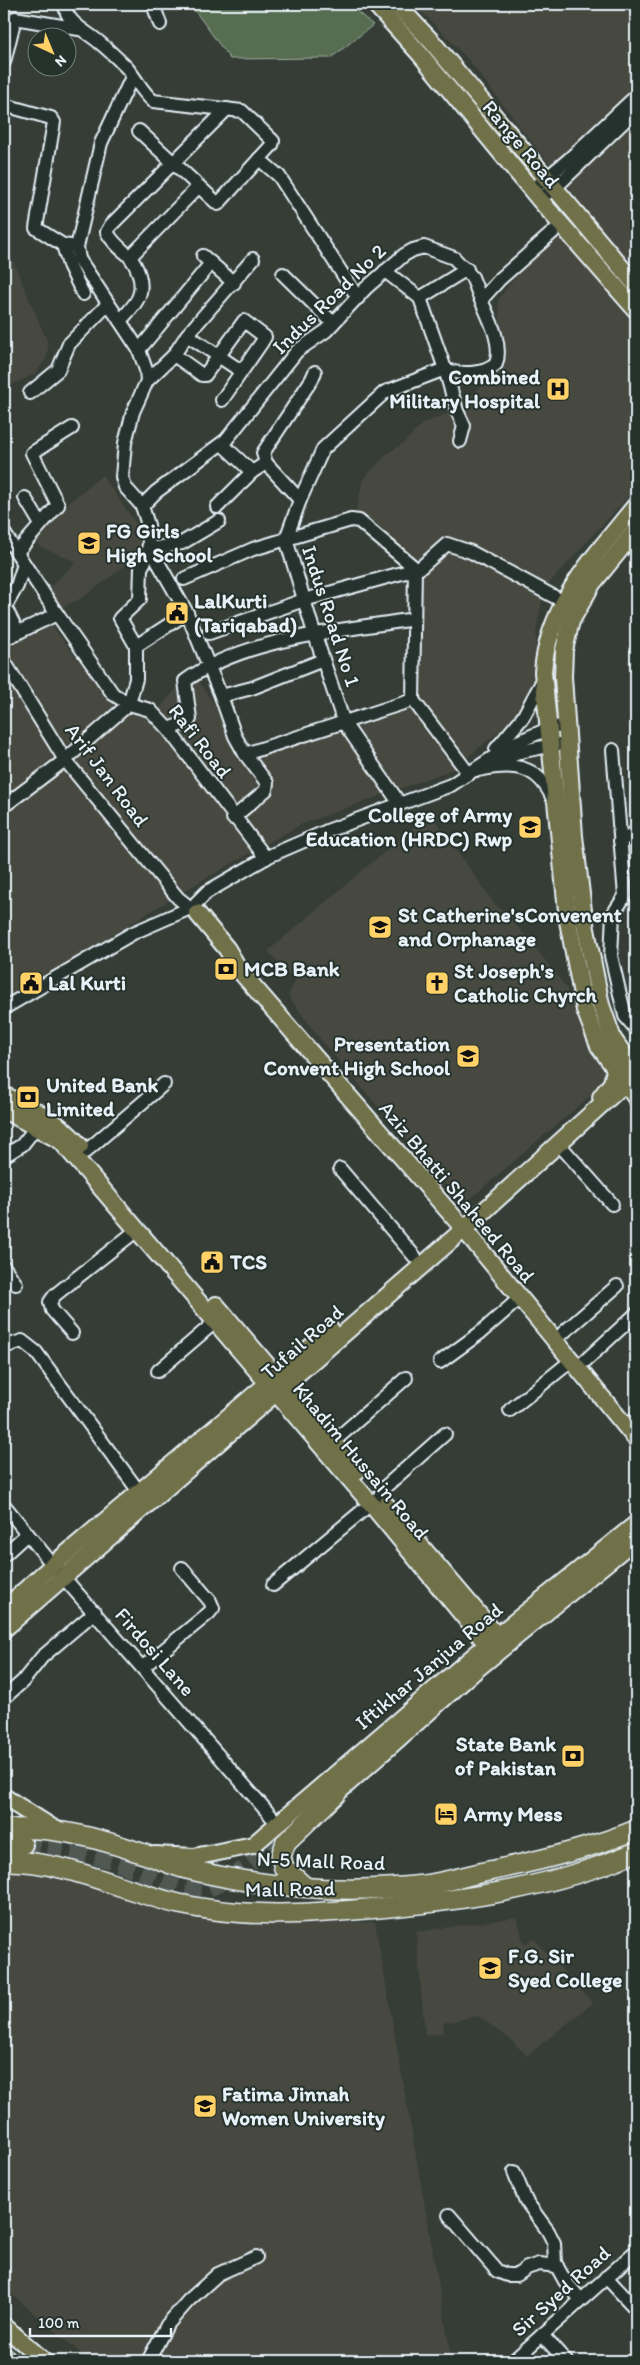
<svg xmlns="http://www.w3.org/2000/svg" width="640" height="2365" font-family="Itim,sans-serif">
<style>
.built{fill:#464841}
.green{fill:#576d51;stroke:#a0afa4}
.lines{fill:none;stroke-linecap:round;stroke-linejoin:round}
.major-tunnel{stroke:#505853;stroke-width:16;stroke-dasharray:16 8;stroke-linecap:butt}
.minor-casing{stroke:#e8f1f8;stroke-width:16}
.major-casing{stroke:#e8f1f8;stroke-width:20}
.highway-casing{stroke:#e8f1f8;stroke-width:22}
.minor{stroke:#26332d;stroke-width:12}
.major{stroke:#70704a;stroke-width:16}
.highway{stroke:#70704a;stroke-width:19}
.labels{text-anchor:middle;stroke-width:4;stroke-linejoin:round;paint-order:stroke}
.street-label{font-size:21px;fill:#e8f1f8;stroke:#26332d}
.poi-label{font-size:21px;font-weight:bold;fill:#e8f1f8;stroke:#26332d;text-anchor:start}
</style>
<rect width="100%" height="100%" fill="#353d36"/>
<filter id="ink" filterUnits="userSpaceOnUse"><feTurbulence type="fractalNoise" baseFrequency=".02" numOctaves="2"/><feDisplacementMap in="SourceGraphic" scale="10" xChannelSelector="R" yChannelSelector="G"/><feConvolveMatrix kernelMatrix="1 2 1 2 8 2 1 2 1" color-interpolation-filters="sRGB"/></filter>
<g filter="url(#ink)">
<g class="built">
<polygon points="414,4 636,4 636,488 544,589 536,632 536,677 526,709 462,762 422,714 454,769 302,824 201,881 4,1001 4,648 50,623 111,703 153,716 192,670 250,761 344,723 413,700 407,563 354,521 363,479 388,453 405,442 422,424 452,412 505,365 498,300 576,196 526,135 467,58"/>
<polygon points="4,240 48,343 47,358 35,374 4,388"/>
<polygon points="102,475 140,529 140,555 82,598 59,609 47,590 76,562 39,546 35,539 40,526"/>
<polygon points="430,813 494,903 522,931 563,983 582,1015 609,1070 604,1084 463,1205 324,1044 288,996 295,981 268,951"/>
<polygon points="4,1871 13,1871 64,1879 161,1909 221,1921 284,1923 375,1922 452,2361 90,2361 4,2288"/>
<polygon points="517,1917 524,1945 533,1938 593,2003 527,2056 511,2040 478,2016 443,2023 444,2033 425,2035 416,1932"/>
</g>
<polygon class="green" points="190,4 348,4 373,25 331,58 230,59"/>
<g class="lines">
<path class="major-tunnel" d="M24,1845c30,4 60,8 89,17 26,8 64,30 90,28 19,-1 74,-48 90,-62"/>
<g class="minor-casing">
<g id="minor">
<path d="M65,4c0,19 23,28 35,39 9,7 18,16 26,24 10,11 15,24 27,34l89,10 31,30 -1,4 -54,59 -79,-73"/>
<polyline points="153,4 160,24"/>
<polyline points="4,62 15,18 79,29"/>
<polyline points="4,105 51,118 54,122 36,228 63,245 77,247"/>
<polyline points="259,159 279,176 358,298"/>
<polyline points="532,190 568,160 636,96"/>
<polyline points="539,199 555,188 636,110"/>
<polyline points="63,245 69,265 83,294"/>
<polyline points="203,256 234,283"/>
<polyline points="130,257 198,187"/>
<polyline points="385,271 420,298 445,369 457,411 464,426 460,441"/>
<polyline points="283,274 333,323"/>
<polyline points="420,298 467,269"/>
<path d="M120,321c6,-7 16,-16 19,-25 5,-14 -2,-31 -11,-41 -8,-7 -16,-13 -21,-23l4,-7 116,-116"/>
<polyline points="187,335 241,371"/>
<polyline points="139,350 211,263"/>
<polyline points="174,355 202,375 205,375 244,321 265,337 262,342 222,400"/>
<polyline points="147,381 174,355 187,335 253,259"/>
<polyline points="30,393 58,370 69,344 108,304"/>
<polyline points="222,444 252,472 266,463 300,500"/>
<polyline points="266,463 263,453 312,379 315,372"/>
<polyline points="25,498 40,523"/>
<polyline points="142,506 156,492 226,440 297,351 326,331 366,288 404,255 413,250 424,247 454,258 472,277 481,300"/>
<polyline points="217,507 252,472"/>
<polyline points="4,533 57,614"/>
<polyline points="148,550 182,543 219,521"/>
<polyline points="151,550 187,613 221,696 235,736 245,754 267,783 266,790 233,818"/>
<polyline points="17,552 58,505 32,453 72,428"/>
<polyline points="184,579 253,549 351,520 359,521 415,568 413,700 469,774"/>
<polyline points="18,633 5,607 17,586 24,564"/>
<polyline points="209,633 304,600 420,568 447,544 471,552 564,602"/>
<polyline points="4,639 57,614 113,694 129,704 150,710 168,729 266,858"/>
<polyline points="136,646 187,613"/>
<polyline points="4,661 65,760 178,898 188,906"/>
<polyline points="221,696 252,688 323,660"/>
<path d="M168,729l20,-7 2,-3 -5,-38c61,-44 156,-50 229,-62"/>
<polyline points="496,749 523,717 543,680"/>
<polyline points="613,750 625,896 613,914 611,956 625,1016 636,1029"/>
<polyline points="245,754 413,700"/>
<polyline points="493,763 524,751 558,744"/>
<path d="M478,770c34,-7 59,-7 75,29"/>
<path d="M400,804l-56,-81 -33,-100 -25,-84 14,-39 23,-51 62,-57 60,-23c14,6 39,6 51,-5 7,-20 -7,-46 -15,-64l19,-21 61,-54"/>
<polyline points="4,806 65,760 129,704 136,679 136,646 120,618 140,599 141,568 145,561 149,545 148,525 142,506 125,487 122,477 125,443 133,412 147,381 146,370 139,350 79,259 77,247 101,143 132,77"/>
<polyline points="620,841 636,832"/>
<polyline points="196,903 207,892 269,856 327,831 451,785 515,743 550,728 568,725"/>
<polyline points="4,1008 133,933 188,909"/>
<polyline points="558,1143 612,1204"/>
<polyline points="85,1152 164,1084"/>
<polyline points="4,1156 22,1145 37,1126"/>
<polyline points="340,1169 415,1257"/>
<polyline points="4,1267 16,1284"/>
<polyline points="72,1333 52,1310 50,1302 55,1295 137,1230"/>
<polyline points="563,1333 617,1286"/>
<polyline points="4,1347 22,1341 36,1352 140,1493"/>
<polyline points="585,1361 636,1314"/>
<polyline points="440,1362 480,1333 520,1298"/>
<polyline points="158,1371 215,1322"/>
<polyline points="510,1410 571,1361"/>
<polyline points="635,1420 636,1420"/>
<polyline points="333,1442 406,1378"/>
<polyline points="4,1505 57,1570 278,1824"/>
<polyline points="4,1555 27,1534"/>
<polyline points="273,1585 379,1497 385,1487 445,1434"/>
<polyline points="143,1667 209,1613 213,1608 210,1601 182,1568"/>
<polyline points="4,1698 23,1681 42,1657 95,1612"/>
<polyline points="514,2172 526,2201 548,2231 554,2243 555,2263 565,2281 581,2300"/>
<polyline points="449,2215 497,2271 507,2275 517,2275 527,2268 539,2264 557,2266"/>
<polyline points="606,2277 636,2309"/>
<polyline points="542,2335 566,2361"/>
<polyline points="148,2361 167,2325 188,2301 218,2274 256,2257"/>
<polyline points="513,2361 636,2251"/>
</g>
</g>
<g class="major-casing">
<g id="major">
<polyline points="375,4 420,54 539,199 636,310"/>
<polyline points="396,4 432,42 636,285"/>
<path d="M636,505c-41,51 -88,99 -93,167l25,249 17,89 14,36 37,52"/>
<polyline points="197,913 227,949 240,971 457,1221 636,1439"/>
<polyline points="634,1069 613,1039 601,1005 584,919 574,836 563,677 564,650 571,621 592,584 636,530"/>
<path d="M4,1095c29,14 55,26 76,51"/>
<polyline points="601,1097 612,1083 615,1070"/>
<polyline points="4,1110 61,1141 371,1504 495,1654"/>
<polyline points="216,1305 357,1471"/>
<polyline points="386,1505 497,1636"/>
<polyline points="4,1609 53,1565 331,1330"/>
<polyline points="4,1629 463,1230 624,1084 628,1061"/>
<polyline points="336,1794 478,1668 633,1541"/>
<polyline points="4,1797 59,1832"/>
<polyline points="4,1847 24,1845"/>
<polyline points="155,1855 194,1857 253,1845 497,1636 636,1524"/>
<polyline points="4,2326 44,2361"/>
<polyline points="4,2356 10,2361"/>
</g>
</g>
<g class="highway-casing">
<g id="highway">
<path d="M4,1830c46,-6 97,9 140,24 16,5 31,13 47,16 76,18 155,24 233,15 24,-3 47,-11 70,-15 49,-10 97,-22 142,-40"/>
<path d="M4,1861c60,-1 117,29 175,43 69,15 131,10 200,4 87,-8 176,-21 257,-56"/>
<polyline points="305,1887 284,1868 281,1856 286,1842 336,1794"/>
</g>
</g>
<use href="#minor" class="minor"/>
<use href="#major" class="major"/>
<use href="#highway" class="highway"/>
</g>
</g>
<defs>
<g id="hospital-square" transform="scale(1.25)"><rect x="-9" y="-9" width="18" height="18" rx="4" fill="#ffd166" stroke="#26332d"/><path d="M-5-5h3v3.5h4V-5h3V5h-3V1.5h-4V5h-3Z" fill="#111"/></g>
<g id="school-square" transform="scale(1.25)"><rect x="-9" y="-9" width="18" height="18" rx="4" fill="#ffd166" stroke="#26332d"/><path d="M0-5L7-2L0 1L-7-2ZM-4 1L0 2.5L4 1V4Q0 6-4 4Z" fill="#111"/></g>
<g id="civic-square" transform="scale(1.25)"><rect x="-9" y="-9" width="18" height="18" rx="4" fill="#ffd166" stroke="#26332d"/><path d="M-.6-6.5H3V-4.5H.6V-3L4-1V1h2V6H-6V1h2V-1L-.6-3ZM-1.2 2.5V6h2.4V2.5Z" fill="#111"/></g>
<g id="university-square" transform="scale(1.25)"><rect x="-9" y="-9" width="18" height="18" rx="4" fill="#ffd166" stroke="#26332d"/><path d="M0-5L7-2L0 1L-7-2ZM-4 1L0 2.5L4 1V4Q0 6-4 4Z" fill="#111"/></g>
<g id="bank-square" transform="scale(1.25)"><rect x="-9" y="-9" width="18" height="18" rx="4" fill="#ffd166" stroke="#26332d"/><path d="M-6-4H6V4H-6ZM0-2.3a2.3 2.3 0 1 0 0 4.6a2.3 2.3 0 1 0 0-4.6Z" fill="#111"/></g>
<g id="church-square" transform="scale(1.25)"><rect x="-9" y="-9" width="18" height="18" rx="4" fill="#ffd166" stroke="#26332d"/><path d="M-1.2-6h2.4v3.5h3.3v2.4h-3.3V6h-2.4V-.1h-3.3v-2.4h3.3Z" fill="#111"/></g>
<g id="hotel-square" transform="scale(1.25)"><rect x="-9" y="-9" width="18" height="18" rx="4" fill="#ffd166" stroke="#26332d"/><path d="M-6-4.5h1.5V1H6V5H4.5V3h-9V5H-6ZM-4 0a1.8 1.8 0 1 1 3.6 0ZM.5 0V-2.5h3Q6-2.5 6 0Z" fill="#111"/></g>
</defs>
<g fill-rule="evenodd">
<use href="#hospital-square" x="558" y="389"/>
<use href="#school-square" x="89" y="543"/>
<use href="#civic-square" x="177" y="613"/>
<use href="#university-square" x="530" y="827"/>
<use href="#school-square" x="380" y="927"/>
<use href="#bank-square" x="226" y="969"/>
<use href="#civic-square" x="31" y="983"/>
<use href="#church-square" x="437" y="983"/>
<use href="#school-square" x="468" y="1056"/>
<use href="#bank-square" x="28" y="1097"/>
<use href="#civic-square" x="212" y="1262"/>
<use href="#bank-square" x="573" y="1756"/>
<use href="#hotel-square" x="446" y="1814"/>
<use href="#university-square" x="490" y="1968"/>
<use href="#university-square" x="205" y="2106"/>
</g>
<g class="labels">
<g class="street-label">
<text transform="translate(521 144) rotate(50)" y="7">Range Road</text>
<text transform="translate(329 299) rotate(-44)" y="7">Indus Road No 2</text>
<text transform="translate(331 616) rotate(72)" y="7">Indus Road No 1</text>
<text transform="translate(200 741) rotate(52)" y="7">Rafi Road</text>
<text transform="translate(107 775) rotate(53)" y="7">Arif Jan Road</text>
<text transform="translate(457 1192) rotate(50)" y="7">Aziz Bhatti Shaheed Road</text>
<text transform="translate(302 1342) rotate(-41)" y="7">Tufail Road</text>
<text transform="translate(361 1461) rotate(50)" y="7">Khadim Hussain Road</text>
<text transform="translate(155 1652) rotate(49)" y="7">Firdosi Lane</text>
<text transform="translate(429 1666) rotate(-40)" y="7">Iftikhar Janjua Road</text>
<text transform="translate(321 1861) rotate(2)" y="7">N-5 Mall Road</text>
<text transform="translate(290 1889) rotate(-1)" y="7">Mall Road</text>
<text transform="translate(561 2291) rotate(-42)" y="7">Sir Syed Road</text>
</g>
<g class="poi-label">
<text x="540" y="384" text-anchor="end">Combined<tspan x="540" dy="24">Military Hospital</tspan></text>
<text x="106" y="538">FG Girls<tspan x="106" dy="24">High School</tspan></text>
<text x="194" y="608">LalKurti<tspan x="194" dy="24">(Tariqabad)</tspan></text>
<text x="512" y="822" text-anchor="end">College of Army<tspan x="512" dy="24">Education (HRDC) Rwp</tspan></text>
<text x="398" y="922">St Catherine'sConvenent<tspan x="398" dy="24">and Orphanage</tspan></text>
<text x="244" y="976">MCB Bank</text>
<text x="454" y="978">St Joseph's<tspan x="454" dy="24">Catholic Chyrch</tspan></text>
<text x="48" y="990">Lal Kurti</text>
<text x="450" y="1051" text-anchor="end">Presentation<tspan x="450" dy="24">Convent High School</tspan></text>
<text x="46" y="1092">United Bank<tspan x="46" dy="24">Limited</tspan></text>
<text x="230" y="1269">TCS</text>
<text x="556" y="1751" text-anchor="end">State Bank<tspan x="556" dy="24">of Pakistan</tspan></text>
<text x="464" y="1821">Army Mess</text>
<text x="508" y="1963">F.G. Sir<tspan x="508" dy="24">Syed College</tspan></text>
<text x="222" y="2101">Fatima Jinnah<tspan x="222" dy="24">Women University</tspan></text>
</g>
</g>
<rect width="640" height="2365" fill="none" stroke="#26332d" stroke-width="20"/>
<rect x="10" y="10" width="620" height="2345" fill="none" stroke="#e8f1f8" stroke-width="2" filter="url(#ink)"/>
<g transform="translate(52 52) rotate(136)"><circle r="24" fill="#26332d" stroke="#747f7e"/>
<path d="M0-4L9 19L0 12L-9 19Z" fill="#ffd166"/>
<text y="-8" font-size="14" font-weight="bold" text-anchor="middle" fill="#e8f1f8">N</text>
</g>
<path d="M30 2328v8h141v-8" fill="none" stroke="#e8f1f8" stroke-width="2.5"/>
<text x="38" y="2328" font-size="15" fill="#e8f1f8" stroke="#26332d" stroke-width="4" paint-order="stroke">100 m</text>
</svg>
